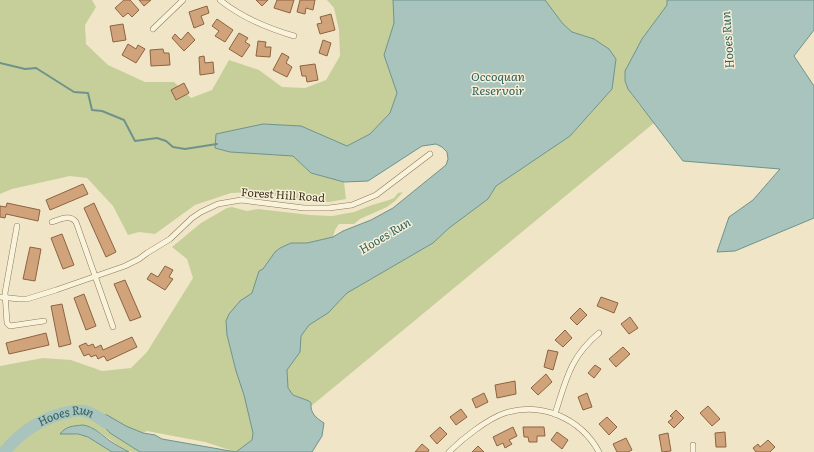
<svg xmlns="http://www.w3.org/2000/svg" width="814" height="452" font-family="Literata,serif">
<style>
.green{fill:#c6cf9a}
.water{fill:#a8c4bd;stroke:#6e938c}
.lines{fill:none;stroke-linecap:round;stroke-linejoin:round}
.stream{stroke:#6e938c;stroke-width:2}
.river{stroke:#a8c4bd;stroke-width:12}
.building{fill:#d0a37b;stroke:#8e6340}
.street-casing{stroke:#8d785b;stroke-width:6}
.street{stroke:#faf3db;stroke-width:5}
.labels{text-anchor:middle;stroke-width:3;stroke-linejoin:round;paint-order:stroke}
.street-label{font-size:11px;fill:#3d2f1f;stroke:#f7f0d7}
.water-label{font-size:12px;font-style:italic;fill:#2e5d5d;stroke:#f7f0d7}
</style>
<rect width="100%" height="100%" fill="#f0e6c7"/>
<g class="green">
<polygon points="0,0 92,0 96,7 85,25 86,44 108,65 145,82 174,82 191,98 212,90 229,60 259,70 282,87 305,88 326,80 340,56 339,30 334,8 327,0 393,0 394,23 384,55 397,93 390,113 370,134 347,146 301,126 263,124 215,148 230,152 293,156 311,173 344,182 346,199 329,202 296,200 258,192 231,193 195,205 155,234 139,232 128,235 113,206 87,178 70,176 12,189 0,194"/>
<path d="M545,0h122v5c-10,14 -46,60 -42,77 4,12 21,30 29,41l-344,284 1,-4 -2,-2 -16,-6 -5,-7 -1,-18 13,-18 1,-16 8,-11 19,-12 19,-20 86,-50 16,-15 39,-29 8,-13 74,-50 42,-47 4,-30 -7,-10 -15,-10 -22,-7 -9,-8z"/>
<path d="M403,192l-8,9 -8,6 -27,12 -6,5h-15l-4,6 -2,7 -26,6h-16l-11,5 -5,4 -12,17 -4,3 -7,21 -2,3 -23,39 9,36 8,24 9,38 -1,7 -16,12 -31,-10 -58,-11 -4,2c-5,-2 -11,-4 -16,-6 -11,-6 -19,-14 -33,-12l16,18 30,19c-4,0 -9,0 -13,-1 -15,-7 -34,-31 -53,-25 -4,1 -9,5 -13,8 25,-1 30,4 51,18h-112v-86l43,-8 28,2 31,11 29,-3 16,-16 46,-74 -6,-19 -15,-12 29,-24 26,-15 5,-1 15,4 11,-2 52,6 22,1 22,-4 18,-7 17,-5 5,-2 4,-5z"/>
</g>
<g class="water">
<path d="M393,0h152l18,24 9,8 22,7 15,10 7,10 -4,30 -42,47 -74,50 -8,13 -39,29 -16,15 -86,50 -19,20 -19,12 -8,11 -1,16 -13,18 1,18 5,7 16,6 2,2c-1,10 5,15 13,20l-2,13 -10,16h-172l-30,-19 -16,-18h13l19,11 17,7 12,2 7,4 74,13 16,-12 1,-7 -9,-38 -8,-24 -9,-36 -1,-14 3,-7 11,-13 12,-8 7,-22 4,-2 12,-17 5,-4 11,-5h16l26,-6 10,-6 28,-11 22,-12 53,-43 2,-6 -1,-7 -5,-5 -6,-3 -14,2 -54,35 -24,1 -33,-9 -18,-17 -63,-4 -15,-4 1,-14 47,-10 38,2 46,20 23,-12 20,-21 7,-20 -13,-38 10,-32z"/>
<polygon points="667,0 814,0 814,30 794,56 814,86 814,218 735,251 717,252 729,217 753,200 780,169 683,161 628,89 625,81 625,71 642,39 667,5"/>
<path d="M83,425c11,2 18,9 27,16 6,4 13,8 19,11h-17l-24,-15 -10,-3h-18c6,-8 13,-8 23,-9z"/>
</g>
<g class="lines">
<polyline class="stream" points="0,63 25,69 36,68 74,92 88,93 92,110 102,111 124,120 135,141 157,138 166,141 173,147 185,149 217,144"/>
<path class="river" id="s1" d="M4,452c17,-20 39,-35 65,-40 5,-1 11,-2 16,-1 8,2 15,8 22,12"/>
</g>
<g class="building">
<polygon points="124,0 130,0 139,10 132,17 128,13 123,17 115,8"/>
<polygon points="139,0 151,0 144,6"/>
<polygon points="256,0 268,0 262,6"/>
<polygon points="277,0 294,0 290,13 274,8"/>
<polygon points="300,0 315,0 313,10 306,8 305,14 297,12"/>
<polygon points="207,6 209,13 201,16 204,24 194,28 189,12"/>
<polygon points="331,14 335,30 320,34 317,24 322,23 320,17"/>
<polygon points="217,19 233,30 225,42 215,36 219,31 212,26"/>
<polygon points="123,24 126,40 113,42 110,26"/>
<polygon points="188,32 195,40 184,51 172,38 175,34 181,40"/>
<polygon points="239,33 248,38 245,42 250,45 242,57 229,49"/>
<polygon points="323,40 331,43 327,56 319,53"/>
<polygon points="258,41 266,42 265,47 271,47 270,57 256,56"/>
<polygon points="128,44 136,49 138,45 145,49 136,63 122,55"/>
<polygon points="163,49 164,53 169,53 170,65 151,66 150,50"/>
<polygon points="282,53 289,57 286,63 292,67 287,77 273,70"/>
<polygon points="204,56 205,63 213,62 214,73 200,75 199,57"/>
<polygon points="315,64 318,80 307,82 306,76 302,76 300,66"/>
<polygon points="184,83 189,93 176,100 171,90"/>
<polygon points="83,184 88,194 50,210 46,200"/>
<polygon points="7,203 40,210 38,221 6,214 5,218 0,217 0,206 6,207"/>
<polygon points="94,203 116,252 106,257 84,208"/>
<polygon points="62,234 74,265 63,269 51,238"/>
<polygon points="30,247 41,249 35,281 23,279"/>
<polygon points="165,266 173,270 169,277 173,279 165,290 147,279 151,273 158,277"/>
<polygon points="125,280 141,317 130,321 114,284"/>
<polygon points="84,294 96,326 86,330 74,298"/>
<polygon points="601,297 618,303 614,313 597,306"/>
<polygon points="62,304 71,344 59,347 51,306"/>
<polygon points="580,308 587,315 577,325 570,318"/>
<polygon points="630,317 638,328 629,334 621,324"/>
<polygon points="565,330 572,338 563,347 555,340"/>
<polygon points="46,333 49,345 9,354 6,343"/>
<polygon points="132,337 137,347 107,361 104,356 98,359 96,355 91,357 89,354 84,356 79,346 86,343 88,346 93,344 95,348 101,345 103,350"/>
<polygon points="623,347 630,354 616,367 609,359"/>
<polygon points="548,350 558,352 553,370 544,367"/>
<polygon points="595,365 601,369 594,378 588,373"/>
<polygon points="546,374 552,382 538,395 531,388"/>
<polygon points="515,381 516,394 497,398 495,385"/>
<polygon points="484,393 488,402 476,408 472,399"/>
<polygon points="587,393 592,407 583,410 578,397"/>
<polygon points="708,406 720,419 712,426 700,413"/>
<polygon points="461,409 467,417 456,425 450,417"/>
<polygon points="676,410 684,418 674,428 668,422 673,418 670,416"/>
<polygon points="607,417 617,427 609,435 599,424"/>
<polygon points="440,427 447,434 437,444 430,436"/>
<polygon points="513,427 517,436 509,440 512,444 505,448 503,443 497,446 493,437"/>
<polygon points="523,427 544,427 545,436 537,436 537,442 529,442 528,437 524,437"/>
<polygon points="557,432 568,440 562,449 551,440"/>
<polygon points="725,432 726,447 716,447 715,433"/>
<polygon points="668,433 671,451 662,452 659,435"/>
<polygon points="626,438 632,450 628,452 617,452 613,444"/>
<polygon points="768,440 775,447 770,452 756,452 753,448 758,444 760,447"/>
<polygon points="422,444 429,450 428,452 415,452"/>
<polygon points="478,446 484,452 472,452"/>
</g>
<g class="lines">
<g class="street-casing">
<g id="street">
<path d="M220,0c22,18 47,28 74,36"/>
<polyline points="153,29 183,0"/>
<path d="M52,222c9,-3 18,-8 24,0l37,105"/>
<polyline points="17,226 5,293 7,323 10,326 44,321"/>
<polyline points="0,297 19,299 27,299 56,290 125,266 139,259 147,253 170,239 192,218 201,212 218,204 241,200 304,208 329,208 352,205 376,195 430,154"/>
<path d="M555,414c11,-34 15,-57 44,-81"/>
<polyline points="693,445 693,452"/>
<path d="M449,452c13,-13 38,-33 56,-39 37,-12 76,6 94,39"/>
</g>
</g>
<use href="#street" class="street"/>
</g>
<g class="labels">
<g class="street-label">
<text transform="translate(283 195) rotate(4)" y="4">Forest Hill Road</text>
</g>
<g class="water-label">
<text transform="translate(728 40) rotate(-94)" y="4">Hooes Run</text>
<text x="498" y="81">Occoquan<tspan x="498" dy="14">Reservoir</tspan></text>
<text transform="translate(385 236) rotate(-31)" y="4">Hooes Run</text>
<text dy="4" stroke="none"><textPath href="#s1" startOffset="74">Hooes Run</textPath></text>
</g>
</g>
</svg>
